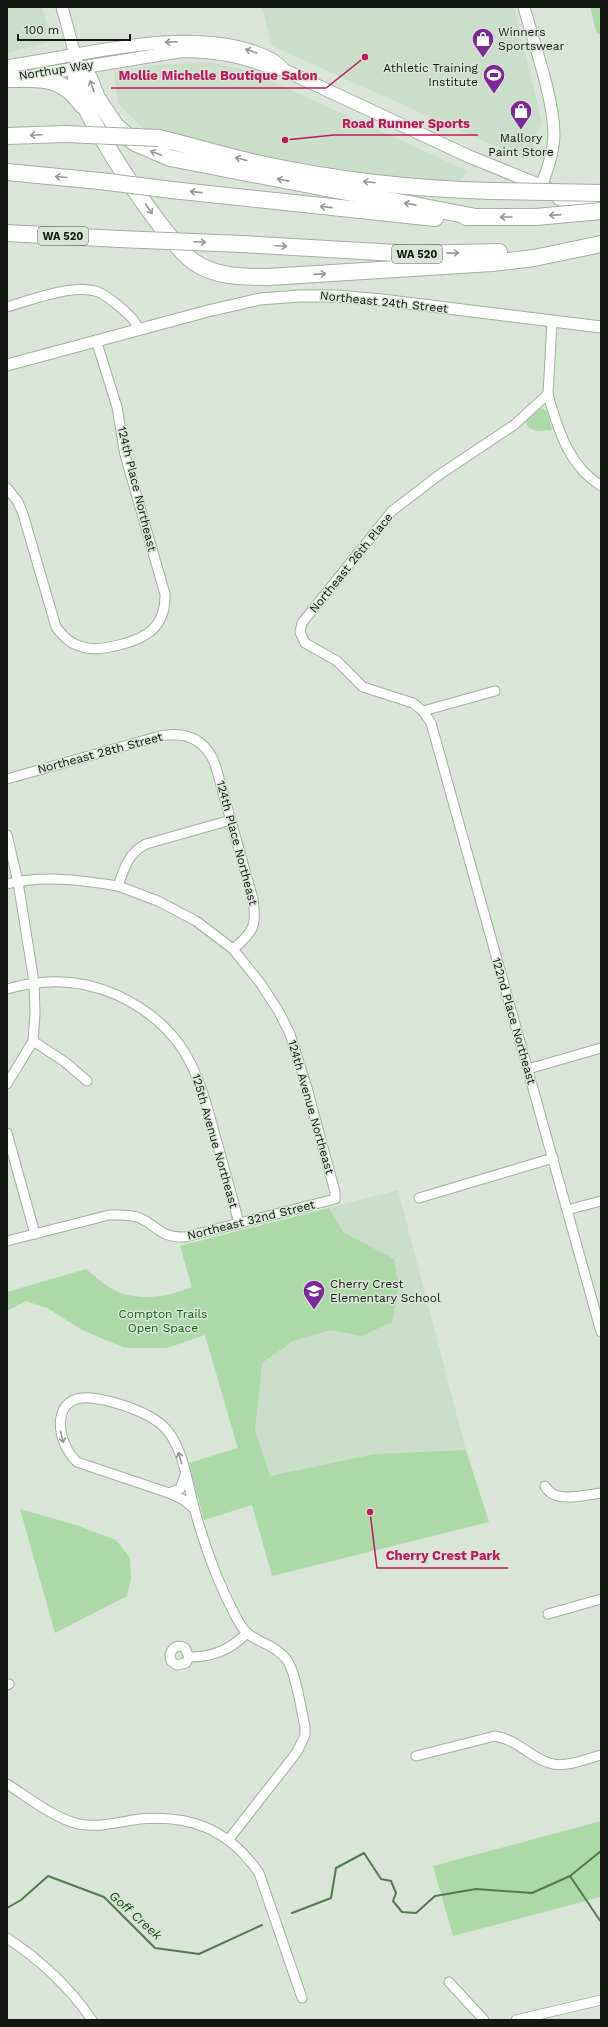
<svg xmlns="http://www.w3.org/2000/svg" width="608" height="2027" font-family="'Work Sans',sans-serif">
<style>
.built{fill:#cbdec9}
.green{fill:#acd9a7}
.lines{fill:none;stroke-linecap:round;stroke-linejoin:round}
.stream{stroke:#537a4f;stroke-width:2}
.minor-casing{stroke:#a3afa1;stroke-width:11}
.tertiary-casing{stroke:#a3afa1;stroke-width:13}
.secondary-casing{stroke:#a3afa1;stroke-width:14}
.motorway-casing{stroke:#a3afa1;stroke-width:18}
.minor{stroke:#fff;stroke-width:9}
.tertiary{stroke:#fff;stroke-width:11}
.secondary{stroke:#fff;stroke-width:12}
.motorway{stroke:#fff;stroke-width:16}
.motorway-bridge-casing{stroke:#a3afa1;stroke-width:18;stroke-linecap:butt}
.motorway-bridge{stroke:#fff;stroke-width:16}
.oneway{stroke:#959795}
.labels{text-anchor:middle;stroke-width:3;stroke-linejoin:round;paint-order:stroke}
.shield{fill:#d9e6d7;stroke:#4e564e;stroke-width:1}
.shield-label{font-size:11px;font-weight:bold;fill:#131813}
.poi-label{font-size:12px;fill:#131813;stroke:#d9e6d7;text-anchor:start}
.street-label{font-size:12px;fill:#131813;stroke:#d9e6d7}
.park-label{font-size:12px;fill:#145e0d;stroke:#d9e6d7}
.water-label{font-size:13px;font-style:italic;fill:#184e13;stroke:#d9e6d7}
.leader{fill:none;stroke:#c2185b;stroke-width:1.5}
.callout-dot{fill:#c2185b;stroke:#d9e6d7;stroke-width:1.5}
.callout-label{font-size:13px;text-anchor:middle;font-weight:bold;fill:#c2185b;stroke:#d9e6d7;stroke-width:3;stroke-linejoin:round;paint-order:stroke}
</style>
<rect width="100%" height="100%" fill="#d9e6d7"/>
<g class="built">
<polygon points="7,7 42,7 50,34 47,43 7,53"/>
<polygon points="262,7 514,7 542,123 526,160 272,46"/>
<polygon points="210,62 249,71 468,171 458,183 402,179 252,154 144,129 118,103 114,71 166,64"/>
<polygon points="398,1190 466,1450 374,1454 270,1476 242,1465 180,1246"/>
</g>
<g class="green">
<polygon points="590,7 601,7 601,34 597,34"/>
<polygon points="542,408 547,412 552,430 536,431 528,427 526,422 539,409"/>
<path d="M329,1208l14,24 51,27 5,27 -7,36 -30,14 -31,-6 -38,11 -31,22 -7,67 15,46 104,-22 92,-4 23,72 -217,54 -20,-71 -48,15 -16,-57 50,-15 -33,-113 -38,13h-42l-43,-18 -33,-21 -23,-8 -19,10v-19l79,-23c9,7 18,16 28,21 24,12 54,7 78,-3l-12,-41z"/>
<polygon points="20,1509 76,1525 116,1540 130,1558 131,1578 127,1596 55,1633"/>
<polygon points="601,1821 601,1897 453,1936 433,1866"/>
</g>
<g class="lines">
<g class="stream">
<polyline points="570,1876 601,1922"/>
<polyline points="7,1908 21,1900 48,1876 104,1897 155,1948 199,1954 262,1925"/>
<polyline points="292,1913 331,1898 336,1868 364,1853 381,1879 391,1881 396,1893 393,1901 402,1912 416,1913 435,1896 476,1889 532,1893 570,1876 601,1851"/>
</g>
<g class="minor-casing">
<g id="minor">
<path d="M7,307c24,-7 68,-24 91,-15 8,3 14,9 21,14 8,8 16,12 19,23"/>
<path d="M552,322l-4,72 2,8c10,33 20,64 51,84"/>
<polyline points="548,394 514,425 439,475 392,511 302,623 300,632 305,643 337,661 363,687 413,703 423,711 431,723 601,1332"/>
<path d="M7,488l11,14 5,12 33,113c7,9 13,16 24,19 12,5 26,2 39,-1 28,-7 47,-18 46,-51l-40,-139 -8,-48 -21,-67"/>
<polyline points="423,711 495,691"/>
<path d="M7,779l153,-43c26,-5 45,3 55,28l38,135c4,26 1,33 -20,50"/>
<polyline points="7,835 18,882 34,982 35,1014 33,1041 7,1084"/>
<path d="M7,884c36,-9 75,-4 111,2 6,-17 10,-33 28,-42l85,-24"/>
<path d="M7,989c37,-11 74,-10 110,6 68,32 81,76 99,144 8,28 16,56 23,85"/>
<polyline points="33,1041 65,1062 87,1081"/>
<polyline points="528,1069 601,1048"/>
<polyline points="7,1133 35,1234"/>
<polyline points="419,1198 553,1158"/>
<polyline points="567,1210 601,1201"/>
<path d="M7,1241l102,-26c10,0 21,-1 31,3 21,10 18,19 45,19l150,-38v-7l-28,-104 -17,-54 -11,-22 -18,-28 -28,-35 -37,-28 -38,-20 -40,-15"/>
<path d="M545,1486c9,18 39,9 56,7"/>
<polyline points="169,1493 180,1489 185,1475"/>
<path d="M194,1509l-10,-9 -15,-7 -92,-31c-22,-21 -27,-69 15,-64 22,3 59,14 74,31 18,20 22,58 29,82 10,36 23,72 40,104 3,6 7,13 12,18 12,10 30,13 40,27 9,13 14,49 18,67v8l-8,17 -68,87"/>
<polyline points="548,1614 601,1599"/>
<path d="M189,1657l-3,6 -9,2 -6,-4 -1,-6c2,-8 8,-11 15,-7l4,9c24,0 41,-7 58,-24"/>
<polyline points="7,1685 9,1684"/>
<path d="M416,1756l79,-20c26,5 37,24 58,28 15,3 33,-5 48,-9"/>
<path d="M7,1784c21,13 48,35 72,40 20,4 40,-2 60,-5 52,-5 90,11 120,54l43,125"/>
<path d="M7,1938c32,21 63,50 85,82"/>
<polyline points="449,1982 484,2020"/>
<polyline points="516,2020 601,2000"/>
</g>
</g>
<g class="tertiary-casing">
<g id="tertiary">
<polyline points="62,7 77,62"/>
<path d="M524,7c10,37 29,89 30,126 0,18 -6,36 -13,53"/>
<polyline points="7,365 208,311 260,299 300,296 338,296 382,300 601,327"/>
</g>
</g>
<g class="secondary-casing">
<g id="secondary">
<path d="M7,66c76,-10 175,-40 248,-14 11,4 21,8 28,17"/>
<path d="M36,75l146,-24c20,0 40,2 59,7 15,4 28,10 43,12l184,86 81,33"/>
<polyline points="555,192 559,199 591,211"/>
<polyline points="582,196 601,202"/>
</g>
</g>
<g class="motorway-casing">
<g id="motorway">
<path d="M78,68c0,3 -2,8 -2,12 3,32 91,164 118,182 22,15 48,15 74,15l224,-14 42,-5 67,-14"/>
<polyline points="78,68 89,78 97,98 115,125 135,143 170,158 476,217"/>
<path d="M7,79c33,0 54,-4 75,26"/>
<polyline points="7,136 65,134"/>
<path d="M159,138c33,8 65,18 97,25 78,17 156,26 235,28"/>
<polyline points="7,172 100,181"/>
<polyline points="172,190 435,218"/>
<polyline points="466,217 536,217"/>
<polyline points="7,233 119,239"/>
<polyline points="242,244 414,254 499,252"/>
</g>
</g>
<use href="#minor" class="minor"/>
<use href="#tertiary" class="tertiary"/>
<use href="#secondary" class="secondary"/>
<use href="#motorway" class="motorway"/>
<g class="motorway-bridge-casing">
<g id="motorway-bridge">
<polyline points="65,134 159,138"/>
<polyline points="100,181 172,190"/>
<polyline points="491,191 601,193"/>
<polyline points="536,217 601,211"/>
<polyline points="119,239 242,244"/>
</g>
</g>
<use href="#motorway-bridge" class="motorway-bridge"/>
</g>
<defs><path id="oneway-shaft" d="M-6 0H5M1.5-3L5.5 0L1.5 3" fill="none" stroke-width="1.6" stroke-linecap="round" stroke-linejoin="round"/></defs>
<g class="oneway">
<use href="#oneway-shaft" transform="translate(171 42) rotate(178)"/>
<use href="#oneway-shaft" transform="translate(251 51) rotate(-161)"/>
<use href="#oneway-shaft" transform="translate(92 86) rotate(-110)"/>
<use href="#oneway-shaft" transform="translate(36 135) rotate(177)"/>
<use href="#oneway-shaft" transform="translate(156 153) rotate(-159)"/>
<use href="#oneway-shaft" transform="translate(241 159) rotate(-165)"/>
<use href="#oneway-shaft" transform="translate(61 177) rotate(-175)"/>
<use href="#oneway-shaft" transform="translate(283 180) rotate(-169)"/>
<use href="#oneway-shaft" transform="translate(369 182) rotate(-173)"/>
<use href="#oneway-shaft" transform="translate(196 192) rotate(-174)"/>
<use href="#oneway-shaft" transform="translate(410 204) rotate(-169)"/>
<use href="#oneway-shaft" transform="translate(326 207) rotate(-174)"/>
<use href="#oneway-shaft" transform="translate(149 209) rotate(57)"/>
<use href="#oneway-shaft" transform="translate(555 215) rotate(176)"/>
<use href="#oneway-shaft" transform="translate(506 217) rotate(180)"/>
<use href="#oneway-shaft" transform="translate(200 242) rotate(3)"/>
<use href="#oneway-shaft" transform="translate(281 246) rotate(3)"/>
<use href="#oneway-shaft" transform="translate(453 253) rotate(-1)"/>
<use href="#oneway-shaft" transform="translate(320 274) rotate(-4)"/>
<use href="#oneway-shaft" transform="translate(62 1437) rotate(76)"/>
<use href="#oneway-shaft" transform="translate(180 1458) rotate(-106)"/>
</g>
<defs>
<g id="shop-pin" transform="scale(1.15)"><path d="M0 17L-7.5 6A9.5 9.5 0 1 1 7.5 6Z" fill="#7c2898" stroke="#d9e6d7"/><path d="M-5-2.5h2.3a2.7 3.5 0 0 1 5.4 0H5L5.5 6h-11ZM-1.5-2.5h3a1.5 2.3 0 0 0-3 0Z" fill="#fff"/></g>
<g id="stadium-pin" transform="scale(1.15)"><path d="M0 17L-7.5 6A9.5 9.5 0 1 1 7.5 6Z" fill="#7c2898" stroke="#d9e6d7"/><path d="M0-5a6.5 5 0 1 0 0 10a6.5 5 0 1 0 0-10ZM-3.5-1.8h7v3.6h-7Z" fill="#fff"/></g>
<g id="school-pin" transform="scale(1.15)"><path d="M0 17L-7.5 6A9.5 9.5 0 1 1 7.5 6Z" fill="#7c2898" stroke="#d9e6d7"/><path d="M0-5L7-2L0 1L-7-2ZM-4 1L0 2.5L4 1V4Q0 6-4 4Z" fill="#fff"/></g>
</defs>
<g fill-rule="evenodd">
<use href="#shop-pin" x="483" y="39"/>
<use href="#stadium-pin" x="494" y="75"/>
<use href="#shop-pin" x="521" y="111"/>
<use href="#school-pin" x="314" y="1291"/>
</g>
<g class="labels">
<g class="shield">
<rect x="38" y="227" width="50" height="18" rx="3"/>
<rect x="392" y="245" width="50" height="18" rx="3"/>
</g>
<g class="shield-label">
<text x="63" y="240">WA 520</text>
<text x="417" y="258">WA 520</text>
</g>
<g class="poi-label">
<text x="498" y="36">Winners<tspan x="498" dy="14">Sportswear</tspan></text>
<text x="478" y="72" text-anchor="end">Athletic Training<tspan x="478" dy="14">Institute</tspan></text>
<text x="521" y="142" text-anchor="middle">Mallory<tspan x="521" dy="14">Paint Store</tspan></text>
<text x="330" y="1288">Cherry Crest<tspan x="330" dy="14">Elementary School</tspan></text>
</g>
<g class="street-label">
<text transform="translate(56 70) rotate(-9)" y="4">Northup Way</text>
<text transform="translate(384 302) rotate(6)" y="4">Northeast 24th Street</text>
<text transform="translate(137 489) rotate(76)" y="4">124th Place Northeast</text>
<text transform="translate(351 563) rotate(-51)" y="4">Northeast 26th Place</text>
<text transform="translate(100 753) rotate(-15)" y="4">Northeast 28th Street</text>
<text transform="translate(237 843) rotate(75)" y="4">124th Place Northeast</text>
<text transform="translate(514 1021) rotate(74)" y="4">122nd Place Northeast</text>
<text transform="translate(311 1107) rotate(74)" y="4">124th Avenue Northeast</text>
<text transform="translate(215 1141) rotate(74)" y="4">125th Avenue Northeast</text>
<text transform="translate(251 1220) rotate(-14)" y="4">Northeast 32nd Street</text>
</g>
<g class="park-label">
<text x="163" y="1318">Compton Trails<tspan x="163" dy="14">Open Space</tspan></text>
</g>
<g class="water-label">
<text transform="translate(136 1915) rotate(42)" y="5">Goff Creek</text>
</g>
</g>
<path class="leader" d="M365 57L326 88H111M285 140L334 135H478M370 1512L377 1568H508"/>
<g class="callout-dot">
<circle cx="365" cy="57" r="4"/>
<circle cx="285" cy="140" r="4"/>
<circle cx="370" cy="1512" r="4"/>
</g>
<g class="callout-label">
<text x="218" y="80">Mollie Michelle Boutique Salon</text>
<text x="406" y="128">Road Runner Sports</text>
<text x="443" y="1560">Cherry Crest Park</text>
</g>
<rect width="608" height="2027" fill="none" stroke="#131813" stroke-width="16"/>
<path d="M18 34v6h112v-6" fill="none" stroke="#131813" stroke-width="2"/>
<text x="24" y="34" font-size="12" fill="#131813" stroke="#d9e6d7" stroke-width="3" paint-order="stroke">100 m</text>
</svg>
